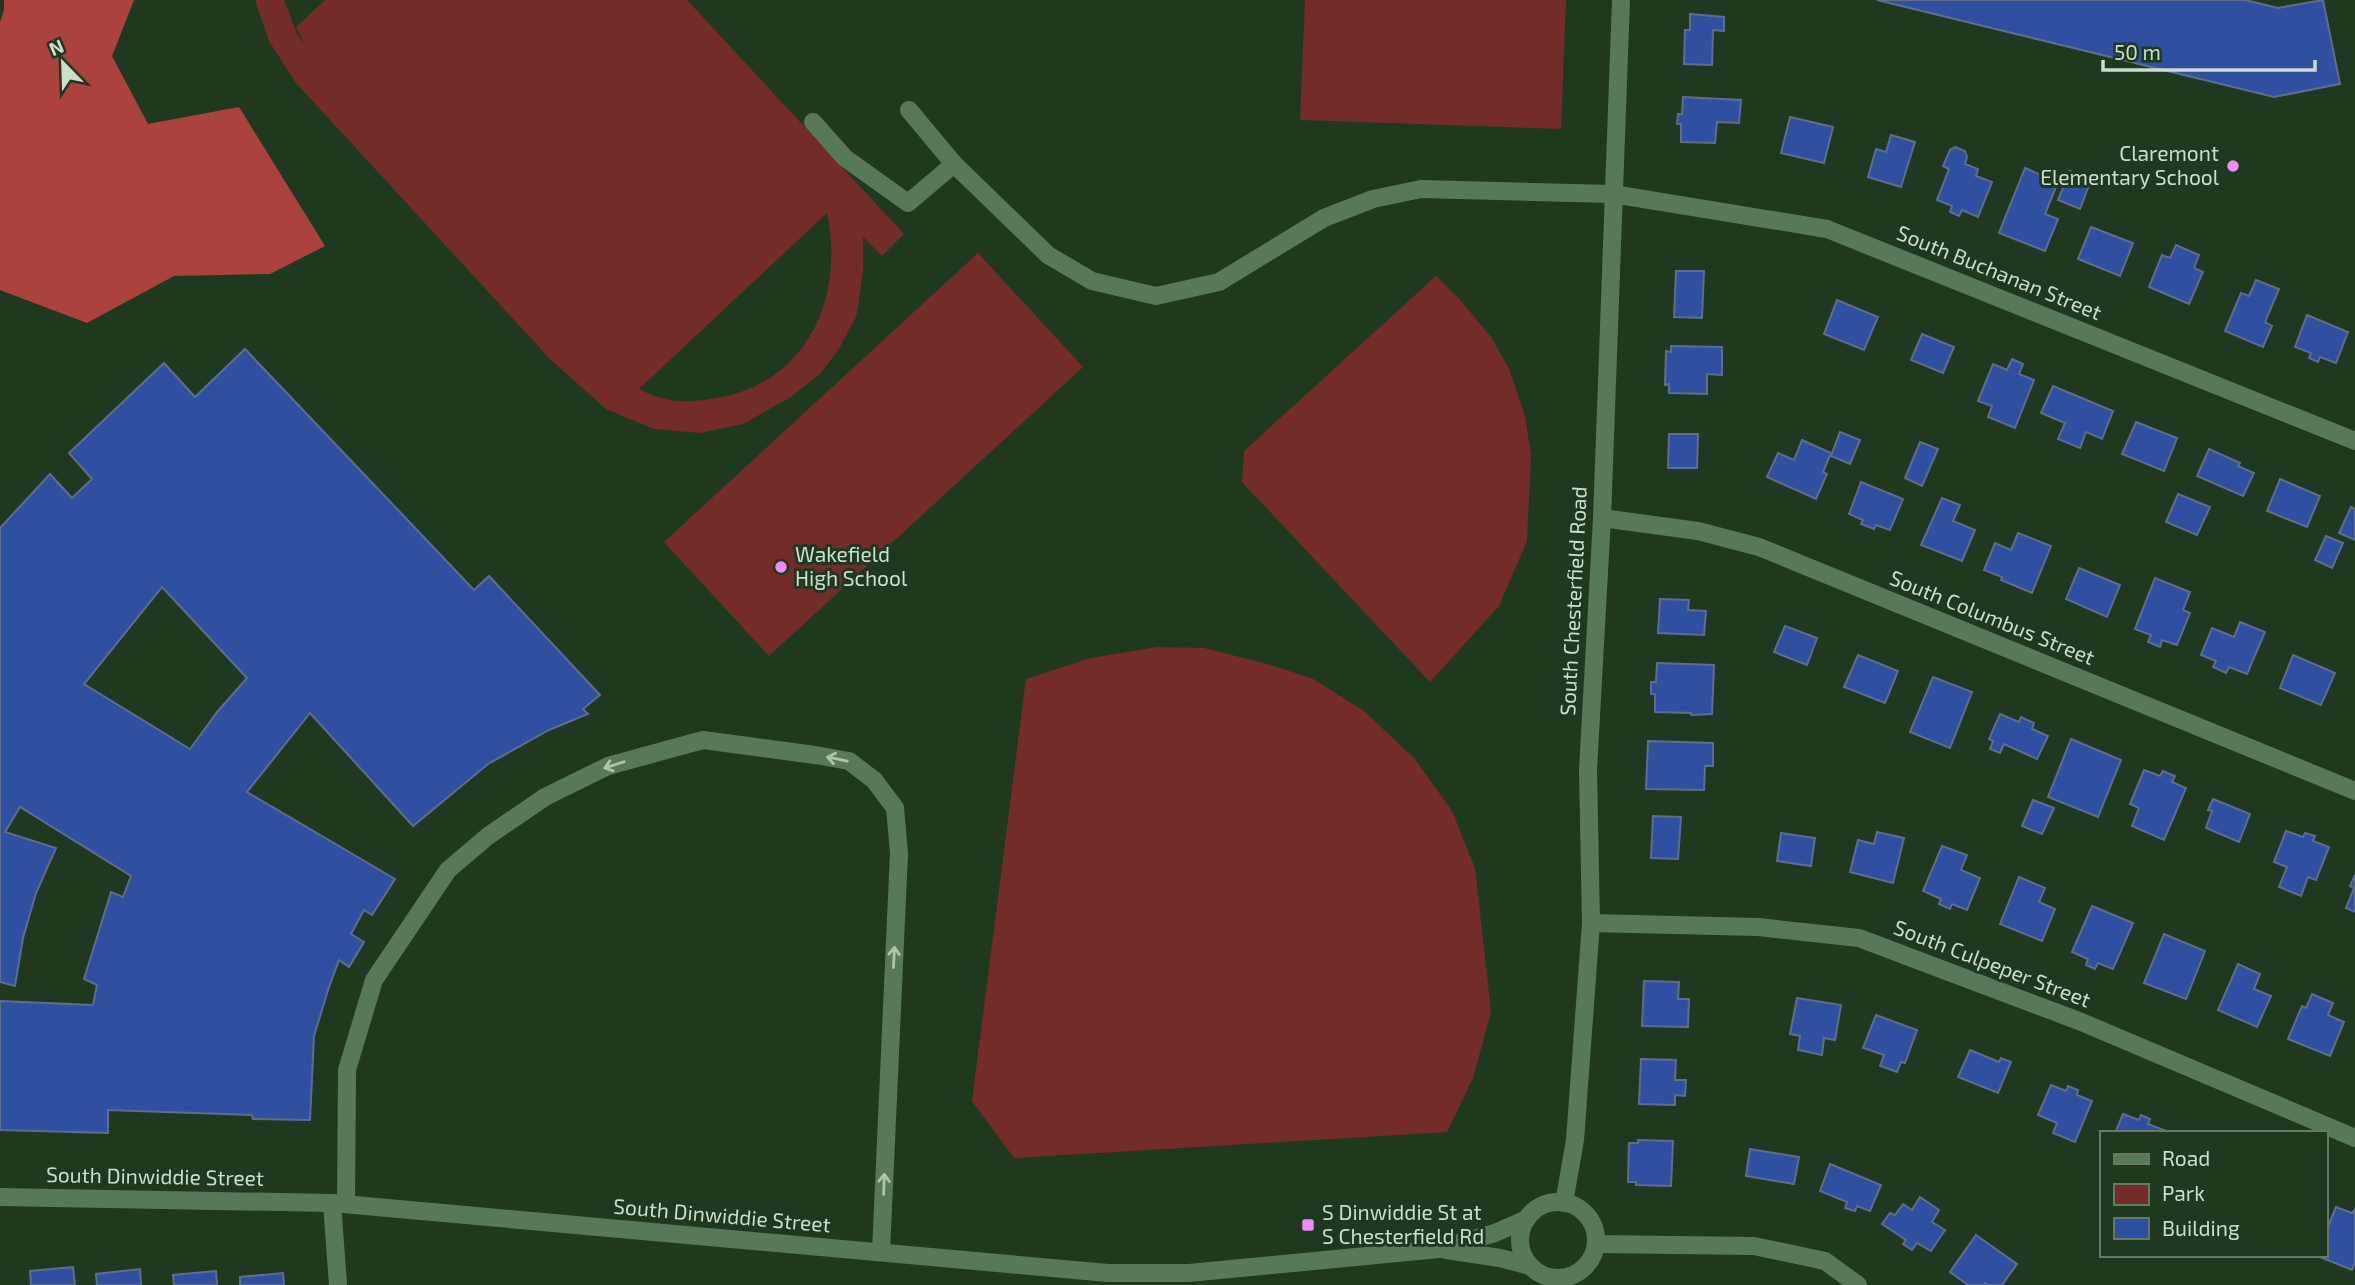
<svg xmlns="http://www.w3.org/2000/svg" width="2355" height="1285" font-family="'Exo 2',sans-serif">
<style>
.green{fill:#742c29;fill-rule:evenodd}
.forest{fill:#ab423e}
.building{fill:#2f4fa1;stroke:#5f6d8d;stroke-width:2;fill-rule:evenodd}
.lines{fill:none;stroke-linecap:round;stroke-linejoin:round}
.minor{stroke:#587959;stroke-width:18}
.oneway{stroke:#b0c3b0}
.poi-dot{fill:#f08bf5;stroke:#1f3921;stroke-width:2.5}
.labels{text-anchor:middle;stroke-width:6;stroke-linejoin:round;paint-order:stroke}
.poi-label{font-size:21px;fill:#cddccd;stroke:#1f3921;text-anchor:start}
.street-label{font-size:21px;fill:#cddccd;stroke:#1f3921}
</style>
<rect width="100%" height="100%" fill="#1f3921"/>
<g class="green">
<path d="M255,0h29l13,34 8,11 -9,-18 29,-27h362l217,234 -22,22 -19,-19v33l-6,44 -18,35 -19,25 -29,23 -48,27 -43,9 -46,-4 -48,-20 -55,-49 -255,-277 -27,-42zM827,213c18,83 -19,170 -110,185 -32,5 -48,6 -78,-9z"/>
<polygon points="1305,0 1566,0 1561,129 1300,120"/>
<polygon points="978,253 1083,367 769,656 664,542"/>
<polygon points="1436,276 1461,301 1491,337 1509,369 1525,416 1531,455 1527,541 1499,606 1430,682 1242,482 1244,451"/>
<polygon points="1157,647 1204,648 1271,665 1313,679 1364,711 1414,758 1452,811 1475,868 1491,1012 1473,1078 1447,1132 1014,1158 972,1101 1026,679 1091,658"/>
</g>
<polygon class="forest" points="4,0 134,0 112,56 148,124 239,107 325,246 270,274 174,276 87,323 0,290 0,22 4,10"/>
<g class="building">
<polygon points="1877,0 2245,0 2278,8 2323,0 2340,84 2274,97"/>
<polygon points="1690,14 1724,17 1724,31 1713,30 1712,65 1684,64 1685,30 1690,30"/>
<polygon points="1683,97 1741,100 1739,123 1717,122 1715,143 1681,142 1681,124 1677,124 1678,114 1682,114"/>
<polygon points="1790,117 1833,127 1824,163 1781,153"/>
<polygon points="1891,135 1915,142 1901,187 1868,177 1876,149 1886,152"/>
<polygon points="1955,147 1965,151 1967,157 1965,164 1978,169 1976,176 1992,182 1978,217 1962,210 1959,216 1950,212 1952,206 1937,200 1949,169 1943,166 1950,150"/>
<polygon points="2025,168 2058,182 2045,214 2058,219 2045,251 1999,233"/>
<polygon points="2070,171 2091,180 2080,209 2058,200"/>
<polygon points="2091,227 2133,243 2120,276 2078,259"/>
<polygon points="2176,245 2199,255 2194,268 2203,272 2189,304 2149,287 2162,255 2170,258"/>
<polygon points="1676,271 1704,271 1702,318 1674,317"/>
<polygon points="2256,280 2279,289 2265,322 2272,326 2263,347 2225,331 2241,293 2249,296"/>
<polygon points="1837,300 1878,317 1864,350 1824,334"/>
<polygon points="2307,315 2348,332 2336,363 2320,357 2318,362 2309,358 2311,353 2295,347"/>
<polygon points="1922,334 1954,347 1943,373 1911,360"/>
<polygon points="1671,346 1722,347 1722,375 1707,374 1707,394 1669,393 1669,384 1665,385 1666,351 1671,352"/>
<path d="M245,349l229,241 15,-14 111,119 -17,14 5,5 -39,16 -61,34 -75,62 -103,-113 -63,79 148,87 -23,36 -8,-5 -13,24 13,8 -15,25 -10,-7 -10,27 -15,49 -4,84 -57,-1 -1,-4 -144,-5v23l-108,-3v-129l93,4 4,-20 -13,-6 27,-87 12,5 8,-21 -111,-69 -15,25 51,16 -20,45 -13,45 -8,48 -15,-4v-454l50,-54 22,24 20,-19 -23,-26 95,-90 31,34zM162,587l85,91 -29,33 -28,38 -106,-65z"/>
<polygon points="2012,359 2023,364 2019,374 2034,380 2015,428 1988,417 1992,406 1978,401 1993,364 2007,370"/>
<polygon points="2053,386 2113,411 2102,439 2086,432 2080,448 2058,439 2065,423 2041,413"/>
<polygon points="2136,422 2177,438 2164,471 2122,454"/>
<polygon points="1840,432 1860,440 1850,464 1831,456"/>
<polygon points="1669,434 1698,434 1697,468 1668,468"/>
<polygon points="1802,440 1831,453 1823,472 1827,474 1816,499 1767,477 1778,453 1794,460"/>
<polygon points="1920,442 1938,449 1922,486 1905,478"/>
<polygon points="2209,449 2240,463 2238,466 2254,473 2243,496 2197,476"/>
<polygon points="2280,479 2320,496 2307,527 2267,511"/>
<polygon points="1861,482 1903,499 1890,530 1876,525 1874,529 1861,524 1863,520 1849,514"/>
<polygon points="2178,494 2210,507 2197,535 2166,522"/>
<polygon points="1942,498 1960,505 1953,521 1975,530 1962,561 1921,545"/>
<polygon points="2351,507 2355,509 2355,540 2339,533"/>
<polygon points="2018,533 2051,546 2032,593 2001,580 2002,577 1984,570 1995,543 2011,550"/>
<polygon points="2326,536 2343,543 2332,568 2315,560"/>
<polygon points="2079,568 2120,585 2107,617 2066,599"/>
<polygon points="2155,578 2190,592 2183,610 2190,613 2177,645 2162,640 2160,647 2148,642 2151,635 2135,629"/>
<polygon points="1660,599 1689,600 1688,610 1706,611 1704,635 1658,633"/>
<polygon points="2240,622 2265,632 2247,674 2229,667 2226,673 2213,667 2216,661 2201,655 2212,628 2234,637"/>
<polygon points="1785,626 1817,638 1807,665 1774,652"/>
<polygon points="1858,655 1898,671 1885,703 1844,687"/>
<polygon points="2293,655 2335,673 2321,705 2280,688"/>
<polygon points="1657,663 1714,665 1712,714 1691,715 1691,713 1655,712 1655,694 1651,694 1651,682 1656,682"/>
<polygon points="1933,677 1972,692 1950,748 1910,732"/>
<polygon points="2000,714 2019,722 2021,717 2034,723 2032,729 2048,736 2037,759 2004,744 2000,753 1990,749 1993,741 1989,739"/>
<polygon points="2071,739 2121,760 2098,817 2048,797"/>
<polygon points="1648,741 1713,743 1713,766 1705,766 1704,790 1646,789"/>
<polygon points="2144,770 2160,776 2163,771 2175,776 2172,782 2186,788 2164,840 2132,826 2139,808 2130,804"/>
<polygon points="2213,799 2250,814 2239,842 2206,828 2212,811 2208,810"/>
<polygon points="2033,800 2054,808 2042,834 2022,826"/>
<polygon points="1653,816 1681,817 1678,859 1651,858"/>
<polygon points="2286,831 2303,837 2305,833 2315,836 2313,841 2329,847 2316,880 2308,877 2301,896 2279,887 2287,867 2274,862"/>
<polygon points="1877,832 1904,838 1893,883 1850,872 1858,840 1874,844"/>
<polygon points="1781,833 1815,838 1811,866 1777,861"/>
<polygon points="1942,846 1967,855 1961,870 1980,878 1967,910 1952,904 1950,909 1939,904 1941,899 1923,891"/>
<polygon points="2355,875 2355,912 2346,908 2354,888 2350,886"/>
<polygon points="2019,877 2045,888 2039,902 2055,909 2042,941 2000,924"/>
<polygon points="2092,906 2133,923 2113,969 2098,963 2095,969 2086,965 2088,959 2072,952"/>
<polygon points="2164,934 2205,951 2186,999 2144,983"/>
<polygon points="2238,964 2260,974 2254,989 2271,996 2257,1027 2218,1010"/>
<polygon points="1644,981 1679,982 1678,999 1689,999 1688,1027 1642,1026"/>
<polygon points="2312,994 2333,1003 2328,1015 2344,1022 2330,1056 2288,1039 2302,1006 2306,1008"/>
<polygon points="1797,998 1841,1005 1835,1040 1824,1038 1822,1055 1798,1050 1800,1036 1790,1034"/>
<polygon points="1876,1015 1917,1030 1905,1063 1901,1062 1897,1072 1880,1066 1884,1055 1863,1048"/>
<polygon points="1970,1050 1999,1062 2001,1058 2011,1062 1998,1093 1958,1077"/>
<polygon points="1641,1059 1676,1060 1675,1080 1686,1080 1685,1096 1675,1095 1675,1105 1639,1104"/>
<polygon points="2051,1085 2066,1091 2068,1086 2078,1090 2077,1095 2092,1101 2075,1142 2053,1133 2057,1123 2038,1115"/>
<polygon points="2123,1114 2139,1120 2141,1115 2150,1119 2148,1124 2164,1130 2163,1133 2115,1133"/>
<polygon points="1638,1140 1673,1141 1671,1186 1636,1185 1636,1182 1628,1182 1629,1143 1638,1143"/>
<polygon points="1750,1149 1799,1157 1794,1184 1746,1176"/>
<polygon points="1830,1164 1881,1185 1870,1211 1857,1206 1855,1211 1845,1208 1847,1202 1820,1191"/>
<polygon points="1920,1197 1939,1210 1932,1222 1945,1230 1931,1251 1917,1243 1912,1250 1903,1244 1906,1240 1882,1224 1890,1213 1895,1215 1903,1204 1912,1210"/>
<polygon points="2336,1207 2352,1213 2355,1209 2355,1262 2352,1270 2320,1257 2325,1255 2325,1234"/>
<polygon points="1976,1235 2017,1264 2002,1285 1988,1285 1985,1283 1983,1285 1968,1285 1950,1272"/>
<polygon points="73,1267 75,1285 31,1285 30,1271"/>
<polygon points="140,1269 141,1285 97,1285 96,1274"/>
<polygon points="216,1271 217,1285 174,1285 173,1275"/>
<polygon points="283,1273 284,1285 240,1285 240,1277"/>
</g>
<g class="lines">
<g class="minor">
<polyline points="909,110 954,164 1048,255 1092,281 1156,296 1219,282 1324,218 1373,199 1421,189 1613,194 1827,229 2355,441"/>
<polyline points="813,122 845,158 908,203 954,164"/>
<polyline points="1602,518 1698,531 1759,547 2355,791"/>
<polyline points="1591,923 1758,927 1859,938 2079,1021 2355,1138"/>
<polyline points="0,1197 332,1203 1108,1273 1189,1273 1439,1249 1495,1233 1527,1219"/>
<circle cx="1558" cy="1240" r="38"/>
<polyline points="332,1203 338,1285"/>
<polyline points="1564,1203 1575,1140 1591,923 1588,770 1602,518 1621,0"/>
<polyline points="346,1204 347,1070 374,980 448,870 488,836 545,797 608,766 703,740 815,755 849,761 874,780 895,808 899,853 881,1252"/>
<polyline points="1596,1244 1754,1246 1825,1261 1858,1285"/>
<polyline points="1446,1250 1500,1258 1530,1266"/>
</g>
</g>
<defs><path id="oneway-shaft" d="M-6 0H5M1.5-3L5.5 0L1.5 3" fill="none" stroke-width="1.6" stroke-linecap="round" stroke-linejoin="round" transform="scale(1.75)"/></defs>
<g class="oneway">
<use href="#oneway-shaft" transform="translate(837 759) rotate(-168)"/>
<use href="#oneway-shaft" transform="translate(614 765) rotate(162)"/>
<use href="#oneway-shaft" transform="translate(894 957) rotate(-87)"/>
<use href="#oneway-shaft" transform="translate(884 1184) rotate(-88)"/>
</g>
<g class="poi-dot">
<circle cx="2233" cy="166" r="7"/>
<circle cx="781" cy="567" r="7"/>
<rect x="1301" y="1218" width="14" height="14" rx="3.5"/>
</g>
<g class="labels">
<g class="poi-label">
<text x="2219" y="161" text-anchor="end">Claremont<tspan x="2219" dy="24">Elementary School</tspan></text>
<text x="795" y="562">Wakefield<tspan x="795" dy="24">High School</tspan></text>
<text x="1322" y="1220">S Dinwiddie St at<tspan x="1322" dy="24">S Chesterfield Rd</tspan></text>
</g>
<g class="street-label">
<text transform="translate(1999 273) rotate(22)" y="7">South Buchanan Street</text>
<text transform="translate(1574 601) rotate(-87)" y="7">South Chesterfield Road</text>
<text transform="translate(1992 618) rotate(22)" y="7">South Columbus Street</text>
<text transform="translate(1992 964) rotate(21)" y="7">South Culpeper Street</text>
<text transform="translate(155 1177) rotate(1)" y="7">South Dinwiddie Street</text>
<text transform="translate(722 1216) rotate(5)" y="7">South Dinwiddie Street</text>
</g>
</g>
<rect x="2100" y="1131" width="228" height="126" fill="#1f3921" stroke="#657a66" stroke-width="2"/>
<rect x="2114" y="1154" width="35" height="10" fill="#587959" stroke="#657a66" stroke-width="2"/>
<text x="2162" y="1166" font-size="21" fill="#cddccd">Road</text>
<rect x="2114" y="1184" width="35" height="21" fill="#742c29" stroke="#657a66" stroke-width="2"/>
<text x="2162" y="1201" font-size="21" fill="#cddccd">Park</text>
<rect x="2114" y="1218" width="35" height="21" fill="#2f4fa1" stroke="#657a66" stroke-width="2"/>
<text x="2162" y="1236" font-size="21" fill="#cddccd">Building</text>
<g transform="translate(63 63) rotate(337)" stroke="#1f3921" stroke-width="5" paint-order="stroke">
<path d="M0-5L12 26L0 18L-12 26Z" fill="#cddccd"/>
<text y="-10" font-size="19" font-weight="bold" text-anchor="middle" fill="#cddccd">N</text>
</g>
<path d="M2103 60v10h212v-10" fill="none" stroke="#cddccd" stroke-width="3.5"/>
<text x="2114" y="60" font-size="21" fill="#cddccd" stroke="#1f3921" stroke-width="5" paint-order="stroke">50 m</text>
</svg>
